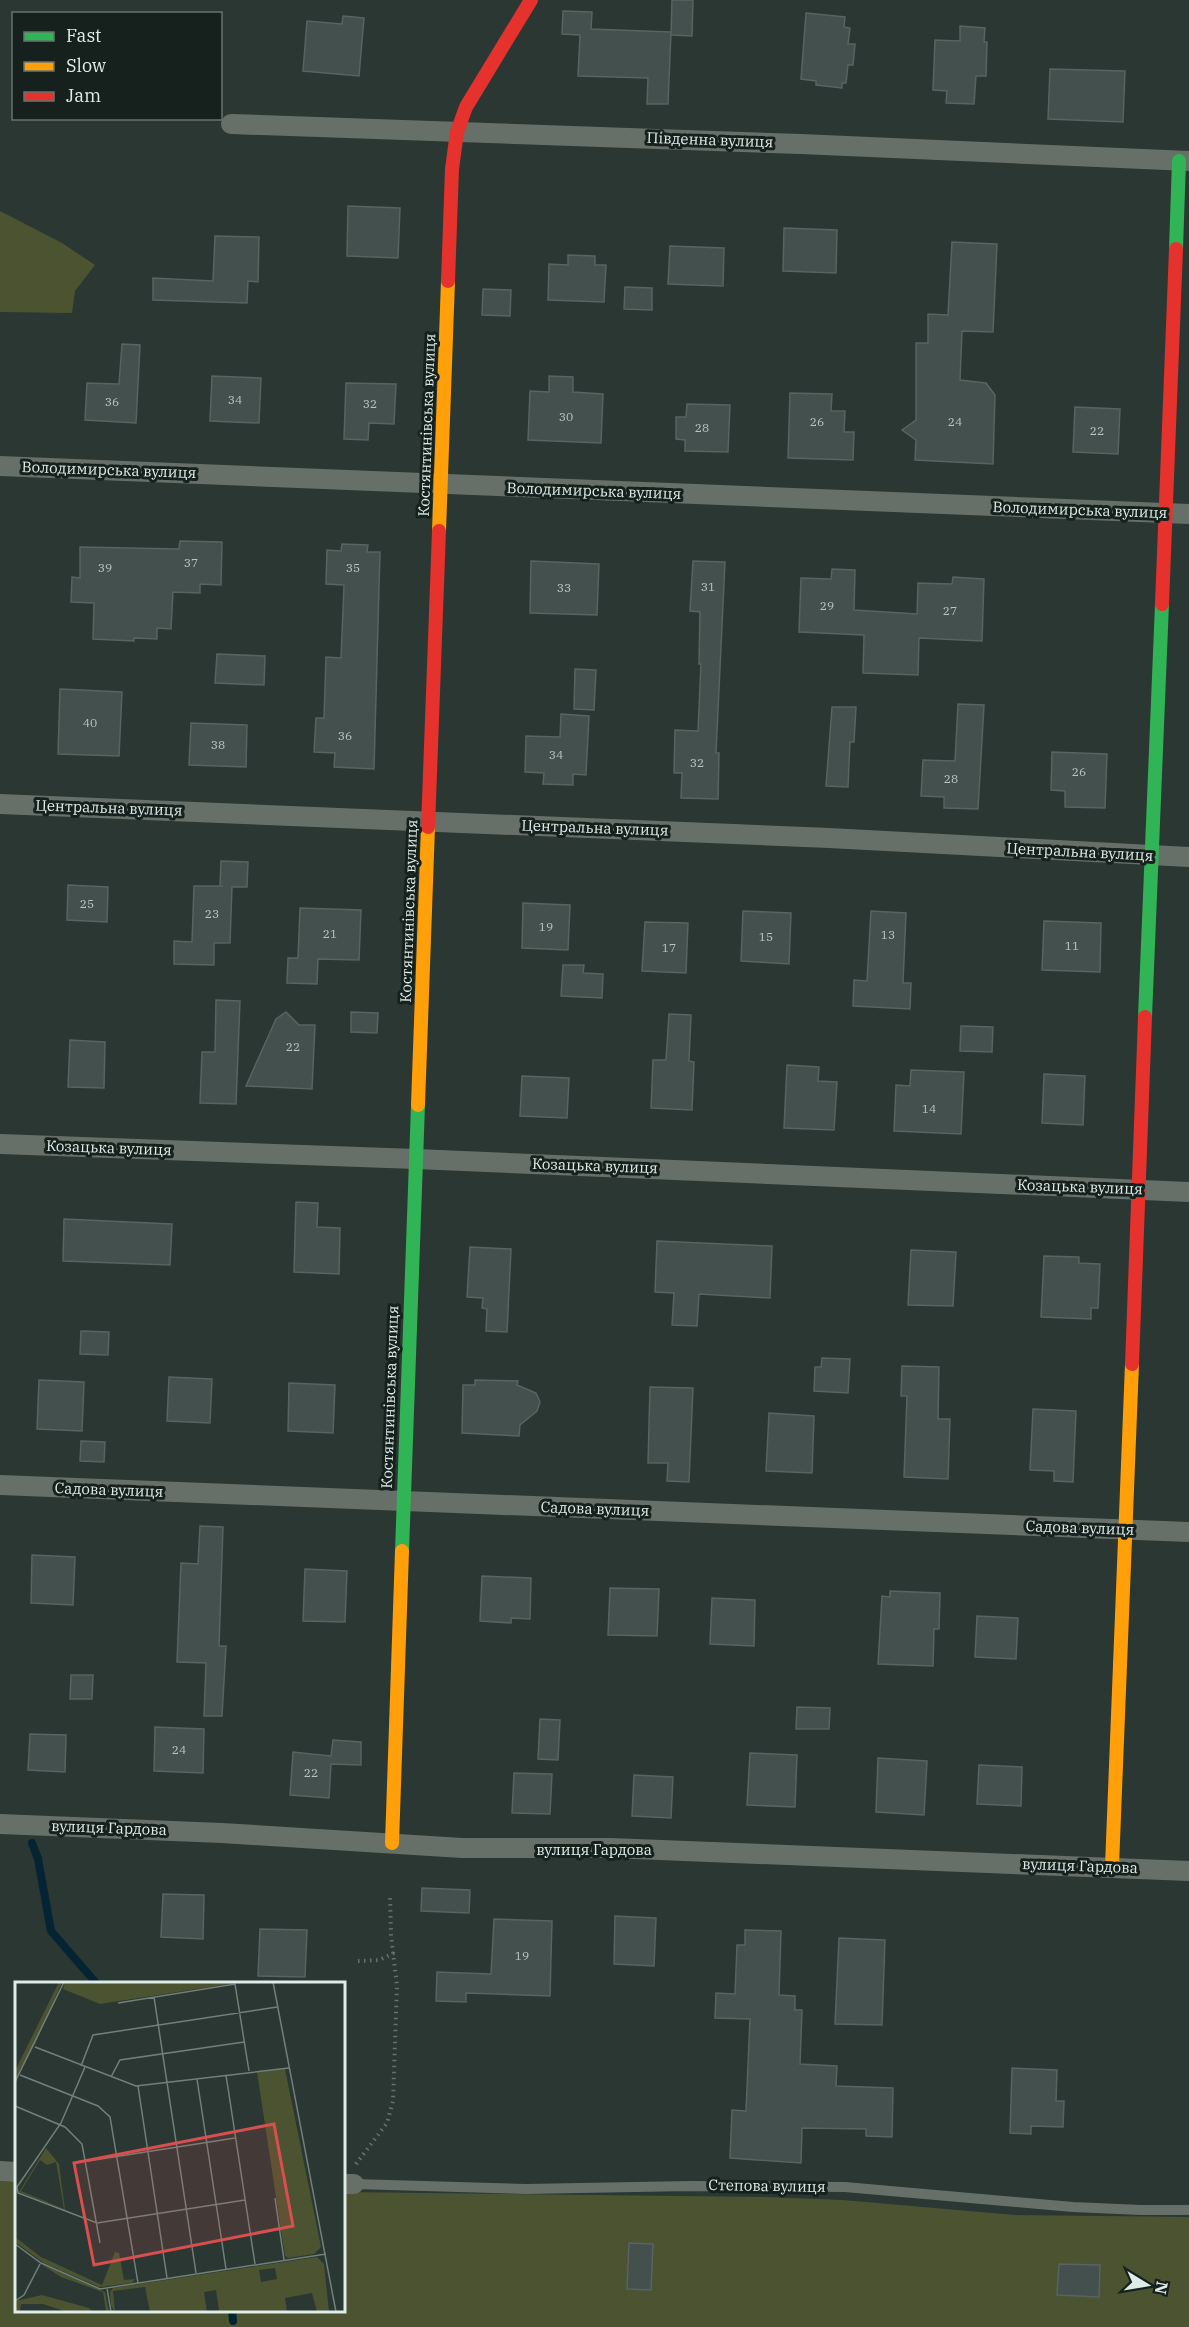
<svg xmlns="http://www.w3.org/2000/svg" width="1189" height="2327" font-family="'IBM Plex Serif',serif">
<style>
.green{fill:#4c5330}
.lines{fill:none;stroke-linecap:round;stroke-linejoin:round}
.stream{stroke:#042433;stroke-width:8}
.building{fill:#44504e;stroke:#586362;stroke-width:1.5}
.path{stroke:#67726b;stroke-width:4;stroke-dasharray:1.5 4.5;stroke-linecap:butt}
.lane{stroke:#667068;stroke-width:10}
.street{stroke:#667068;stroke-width:20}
.fast{stroke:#30b455;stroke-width:14}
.slow{stroke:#ff9f0a;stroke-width:14}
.jam{stroke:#e5322d;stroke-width:14}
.labels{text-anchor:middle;stroke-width:6;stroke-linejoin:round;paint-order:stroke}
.number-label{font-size:12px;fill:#b8c6c2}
.street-label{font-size:15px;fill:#deede8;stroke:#16211e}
.inset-road{fill:none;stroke:#72807b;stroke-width:1.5}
.view{fill:#d84f4e;fill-opacity:0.15;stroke:#d84f4e;stroke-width:3}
.inset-edge{fill:none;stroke:#deede8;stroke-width:3}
</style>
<rect width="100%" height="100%" fill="#2a3733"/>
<g class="green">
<polygon points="0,211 62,243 95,265 75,291 72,313 0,312"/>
<polygon points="0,2181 16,2182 16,2310 344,2310 344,2192 766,2197 843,2200 1015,2215 1189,2217 1189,2327 0,2327"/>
</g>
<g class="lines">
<g class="stream">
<polyline points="32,1843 38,1859 51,1931 97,1984"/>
<polyline points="232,2310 233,2321"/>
</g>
</g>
<g class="building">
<polygon points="672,0 693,0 692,36 671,35"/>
<polygon points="563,11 592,12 591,29 671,32 668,104 647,104 648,78 578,76 580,35 562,34"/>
<polygon points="806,13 845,17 844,27 850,28 848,44 855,44 853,65 848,65 846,83 842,83 842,88 816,85 816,81 801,79"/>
<polygon points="343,16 364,18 359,76 303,71 307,21 342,24"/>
<polygon points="960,26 985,28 984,42 987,42 986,76 976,76 974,104 946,103 947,91 933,90 935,40 960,41"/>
<polygon points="1050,69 1125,71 1123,122 1048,119"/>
<polygon points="348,206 400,208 398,258 347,256"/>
<polygon points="784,228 837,230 836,273 783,271"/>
<polygon points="215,236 259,237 258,282 248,281 247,303 153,300 153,278 213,281"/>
<polygon points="952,242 997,244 993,332 962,331 960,380 986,383 995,395 993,464 915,460 916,440 902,430 916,420 916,343 928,343 928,314 948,315"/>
<polygon points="670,246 724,248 723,286 668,284"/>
<polygon points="568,255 595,256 595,265 606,265 604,302 548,300 549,264 568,265"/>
<polygon points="625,287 652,288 652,310 624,309"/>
<polygon points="483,289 511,290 510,316 482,315"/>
<polygon points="122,344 140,345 136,423 85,420 87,383 119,384"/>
<polygon points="212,376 261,378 259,423 210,421"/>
<polygon points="549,376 573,377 573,392 603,394 601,443 528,440 530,391 549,392"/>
<polygon points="346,383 396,384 394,424 369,423 368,440 344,439"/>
<polygon points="790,393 832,394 831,411 845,411 844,432 854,432 853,460 788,458"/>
<polygon points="687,404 730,405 728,452 685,451 685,440 676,439 676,417 686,417"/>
<polygon points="1075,407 1120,409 1118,454 1073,452"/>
<polygon points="180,541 222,542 221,585 200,584 200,593 173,592 171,629 157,628 157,639 134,638 134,641 93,639 94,603 71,602 72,577 80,578 80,547 179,549"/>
<polygon points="342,544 368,545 367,552 380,552 374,769 334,767 335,753 314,752 316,718 324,718 326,657 341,658 344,585 326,584 327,550 341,551"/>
<polygon points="531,561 599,564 597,615 530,613"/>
<polygon points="693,561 725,562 716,753 719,753 718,799 681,798 682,773 674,773 675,730 698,731 701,664 699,664 700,612 690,611"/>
<polygon points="832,569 855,570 854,610 917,614 918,583 952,584 953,577 984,579 982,641 919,638 918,675 863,673 864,635 799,632 801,578 831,579"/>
<polygon points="217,654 265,656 264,685 215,683"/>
<polygon points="575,669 596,670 594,710 574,709"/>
<polygon points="60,689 122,692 119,756 58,754"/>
<polygon points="958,704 984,705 978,809 944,808 944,797 921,796 923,760 955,761"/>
<polygon points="832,707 856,707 854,742 850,742 848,787 826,786"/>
<polygon points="561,714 589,716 586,775 573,774 573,785 543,784 544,773 525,772 526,736 560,737"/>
<polygon points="191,723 247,725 246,767 189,765"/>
<polygon points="1052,752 1107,754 1105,808 1065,807 1065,791 1051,790"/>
<polygon points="221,861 248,862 247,887 232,887 230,943 214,943 214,965 174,964 174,941 192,942 194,886 223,886 220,886"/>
<polygon points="68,885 108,887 107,922 67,920"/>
<polygon points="523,903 570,905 568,950 522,948"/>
<polygon points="300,908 361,910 359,960 318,959 317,984 287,983 288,958 298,958"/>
<polygon points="743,911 791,913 789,964 741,961"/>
<polygon points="871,911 906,913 903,983 911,983 910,1009 853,1006 854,980 867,981"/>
<polygon points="1044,921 1101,923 1100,972 1042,970"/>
<polygon points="645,922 688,923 686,973 642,971"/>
<polygon points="563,965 584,965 583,973 603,974 602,998 561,996"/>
<polygon points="216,1000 240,1001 236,1104 200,1103 202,1052 215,1052"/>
<polygon points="286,1012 299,1025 315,1025 312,1089 246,1086 276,1019"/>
<polygon points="351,1012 378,1013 377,1033 351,1032"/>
<polygon points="669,1014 691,1015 689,1061 694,1062 692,1110 651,1108 653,1060 666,1060"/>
<polygon points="961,1026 993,1027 992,1052 960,1051"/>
<polygon points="70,1040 105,1042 104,1088 68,1087"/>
<polygon points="787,1065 819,1067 818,1081 837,1082 834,1130 784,1128"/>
<polygon points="911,1070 964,1072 961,1134 894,1131 896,1085 910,1086"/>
<polygon points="1044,1074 1085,1076 1083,1125 1042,1123"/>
<polygon points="522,1076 569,1078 567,1118 520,1116"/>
<polygon points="296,1202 318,1203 317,1227 340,1228 339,1274 294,1272"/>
<polygon points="64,1219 172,1224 170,1265 63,1261"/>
<polygon points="657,1241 772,1246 770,1298 699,1294 697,1326 672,1325 674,1293 655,1292"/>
<polygon points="470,1247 511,1249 507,1332 486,1331 487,1309 482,1308 483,1298 467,1297"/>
<polygon points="911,1250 956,1252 953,1306 908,1305"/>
<polygon points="1044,1256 1079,1257 1079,1263 1100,1264 1098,1308 1091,1308 1091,1319 1041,1317"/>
<polygon points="81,1331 109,1332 108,1355 80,1354"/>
<polygon points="822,1358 850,1359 848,1393 814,1391 815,1367 821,1367"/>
<polygon points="902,1366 939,1367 938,1419 950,1419 948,1479 904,1477 907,1396 901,1396"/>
<polygon points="169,1377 212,1379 210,1423 167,1421"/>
<polygon points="39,1380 84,1382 82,1431 37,1429"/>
<polygon points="475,1380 518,1381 517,1385 536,1393 540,1402 537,1411 520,1425 519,1436 462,1433 463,1385 475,1385"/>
<polygon points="289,1383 335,1385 333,1433 288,1431"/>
<polygon points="650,1387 693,1388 689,1482 667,1481 668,1463 648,1463"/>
<polygon points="1033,1409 1076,1411 1073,1482 1054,1481 1054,1471 1030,1470"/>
<polygon points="769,1413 814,1416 812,1473 766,1471"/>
<polygon points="81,1441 105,1442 104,1462 80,1461"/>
<polygon points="200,1526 223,1527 219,1646 226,1646 222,1716 204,1716 206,1663 177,1662 181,1563 198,1564"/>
<polygon points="32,1555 75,1557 73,1605 31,1603"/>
<polygon points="305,1569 347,1571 345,1622 303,1621"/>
<polygon points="482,1576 531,1578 530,1619 511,1618 511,1623 480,1621"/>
<polygon points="610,1588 659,1589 657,1636 608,1635"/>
<polygon points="890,1591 940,1593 939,1629 934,1629 933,1666 878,1664 882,1596 890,1597"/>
<polygon points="712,1598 755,1600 754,1646 710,1644"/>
<polygon points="977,1616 1018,1618 1016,1659 975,1657"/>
<polygon points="71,1675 93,1675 92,1699 70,1699"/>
<polygon points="797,1707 830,1708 829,1729 796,1729"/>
<polygon points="540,1719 560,1720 558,1760 538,1759"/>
<polygon points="155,1727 204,1729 203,1773 154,1771"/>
<polygon points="30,1734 66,1735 65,1772 28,1770"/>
<polygon points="333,1740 361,1742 361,1765 331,1764 329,1798 290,1795 293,1752 331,1756"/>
<polygon points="750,1753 797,1755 795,1807 747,1805"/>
<polygon points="878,1758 927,1761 924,1815 876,1812"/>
<polygon points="979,1765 1022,1767 1021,1806 977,1804"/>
<polygon points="514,1773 552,1774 550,1814 512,1813"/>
<polygon points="634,1775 673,1777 671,1818 632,1816"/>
<polygon points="422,1888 470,1890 469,1913 421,1911"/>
<polygon points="163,1894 204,1895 203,1939 161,1937"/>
<polygon points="615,1916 656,1918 654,1966 614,1964"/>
<polygon points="494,1919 552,1921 550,1996 466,1993 466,2002 436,2001 437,1972 491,1974"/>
<polygon points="260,1929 307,1930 305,1977 258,1976"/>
<polygon points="745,1930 781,1931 779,1995 795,1996 795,2010 802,2010 800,2064 837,2066 836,2086 893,2088 892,2137 866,2136 866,2129 802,2128 801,2163 730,2158 732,2110 746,2111 750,2019 715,2018 716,1993 735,1994 737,1945 745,1945"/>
<polygon points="839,1938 885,1940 882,2025 835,2024"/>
<polygon points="1012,2068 1057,2070 1056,2101 1064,2101 1063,2127 1031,2126 1031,2134 1010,2133"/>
<polygon points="629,2243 653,2244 651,2290 627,2289"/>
<polygon points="1059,2264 1100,2265 1099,2297 1057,2295"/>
</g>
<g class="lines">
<g class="path">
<polyline points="358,1961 379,1960 394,1953"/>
<polyline points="356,2164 387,2123 393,2101 397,1986 391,1935 390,1895"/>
</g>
<polyline class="lane" points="354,2184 526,2189 690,2186 845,2187 1073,2207 1141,2210 1189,2210"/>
<g class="street">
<polyline points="231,124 801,144 1189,161"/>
<polyline points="0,466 1189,514"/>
<polyline points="0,804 829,838 1189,857"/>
<polyline points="0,1144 416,1159 1189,1192"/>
<polyline points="0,1485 1189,1532"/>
<polyline points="0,1824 222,1833 462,1848 610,1848 1189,1871"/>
<polyline points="0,2171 16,2172"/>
<polyline points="344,2184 354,2184"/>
</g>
<g class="fast">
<polyline points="1176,249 1179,161"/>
<polyline points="1145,1017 1162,604"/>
<polyline points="402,1551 418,1105"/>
</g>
<g class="slow">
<polyline points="439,531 448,281"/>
<polyline points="418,1105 428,827"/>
<polyline points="392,1843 402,1551"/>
<polyline points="1112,1866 1132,1364"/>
</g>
<g class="jam">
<polyline points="448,281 452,169 457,132 466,107 531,0"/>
<polyline points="1162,604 1176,249"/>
<polyline points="428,827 439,531"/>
<polyline points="1132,1364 1145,1017"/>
</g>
</g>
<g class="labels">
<g class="number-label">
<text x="235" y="404">34</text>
<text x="112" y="406">36</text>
<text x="370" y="408">32</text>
<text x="566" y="421">30</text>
<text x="817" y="426">26</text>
<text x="955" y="426">24</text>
<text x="702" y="432">28</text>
<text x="1097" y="435">22</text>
<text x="191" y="567">37</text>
<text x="105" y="572">39</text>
<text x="353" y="572">35</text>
<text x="708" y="591">31</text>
<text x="564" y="592">33</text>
<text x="827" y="610">29</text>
<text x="950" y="615">27</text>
<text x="90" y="727">40</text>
<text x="345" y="740">36</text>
<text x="218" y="749">38</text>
<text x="556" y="759">34</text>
<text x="697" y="767">32</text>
<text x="1079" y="776">26</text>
<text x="951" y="783">28</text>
<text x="87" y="908">25</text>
<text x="212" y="918">23</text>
<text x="546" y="931">19</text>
<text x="330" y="938">21</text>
<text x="888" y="939">13</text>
<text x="766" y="941">15</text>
<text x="1072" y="950">11</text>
<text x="669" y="952">17</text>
<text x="293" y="1051">22</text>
<text x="929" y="1113">14</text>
<text x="179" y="1754">24</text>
<text x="311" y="1777">22</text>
<text x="522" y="1960">19</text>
</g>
<g class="street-label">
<text transform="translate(710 140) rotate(2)" y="5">Південна вулиця</text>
<text transform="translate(427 425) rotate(-88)" y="5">Костянтинівська вулиця</text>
<text transform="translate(109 470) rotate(2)" y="5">Володимирська вулиця</text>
<text transform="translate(594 491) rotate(2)" y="5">Володимирська вулиця</text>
<text transform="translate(1080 510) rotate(2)" y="5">Володимирська вулиця</text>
<text transform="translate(109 808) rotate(2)" y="5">Центральна вулиця</text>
<text transform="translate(595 828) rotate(2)" y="5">Центральна вулиця</text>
<text transform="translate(1080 852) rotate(3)" y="5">Центральна вулиця</text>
<text transform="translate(409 911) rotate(-88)" y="5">Костянтинівська вулиця</text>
<text transform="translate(109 1148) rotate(2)" y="5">Козацька вулиця</text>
<text transform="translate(595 1166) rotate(2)" y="5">Козацька вулиця</text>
<text transform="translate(1080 1187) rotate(2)" y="5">Козацька вулиця</text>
<text transform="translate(390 1397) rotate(-88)" y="5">Костянтинівська вулиця</text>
<text transform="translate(109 1490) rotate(2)" y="5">Садова вулиця</text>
<text transform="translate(595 1509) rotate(2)" y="5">Садова вулиця</text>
<text transform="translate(1080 1528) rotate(2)" y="5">Садова вулиця</text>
<text transform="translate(109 1828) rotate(2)" y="5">вулиця Гардова</text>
<text x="594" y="1855">вулиця Гардова</text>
<text transform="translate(1080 1866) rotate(2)" y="5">вулиця Гардова</text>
<text transform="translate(767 2186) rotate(1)" y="5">Степова вулиця</text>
</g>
</g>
<g transform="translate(15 1982)">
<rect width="330" height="330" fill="#2a3733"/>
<path d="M44,0h3l-26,60 -21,38v-9zM50,0h171v1l-136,21 -37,-15zM270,87l36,178 -7,7 -26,4 -3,-2 -28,-184zM31,166l13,16 6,46 -46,-18zM25,178l7,5 9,-3 8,47 -43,-18zM0,255l26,20 61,28 13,-33 4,1 5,27 11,-1 -3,4 -33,4 -55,-24 -29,-21zM302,275l7,7 5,48h-12l-5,-19 -27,5 2,14h-76l8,-2 -3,-20 -12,2 3,20h-57l-5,-25 -32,4 2,21 -4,-6 -1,-14 3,-4zM260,286l2,11 -16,3 -2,-12zM26,282l64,28 4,20h-3l-3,-20 -42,-15zM27,313l47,13 3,4h-25l-24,-8h-22l-1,8h-5v-11z" fill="#4c5330" fill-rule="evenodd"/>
<path class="inset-road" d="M258,0l63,330M139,15l42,276M103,21l117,-19 14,87M20,65l101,39 153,-18M66,84l12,-31 184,-28M70,85l-24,56 -44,64 1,6 79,30 148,-23M5,93l78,31 12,11 28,166M211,93l29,189M96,95l9,-17 124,-18M182,97l29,190M0,100l49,-100M123,104l29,192M0,124l50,21 17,17 18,99M73,179l147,-23M260,216l9,62M0,262l26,19 59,26 226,-35M92,306l4,24M0,319l9,-6 16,-31"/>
<path class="view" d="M259,142l19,102 -199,39 -20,-102z"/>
<rect width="330" height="330" class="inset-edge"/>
</g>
<rect x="12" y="12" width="210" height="108" fill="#16211e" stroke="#66736f" stroke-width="1.5"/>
<rect x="24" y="32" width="30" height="9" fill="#30b455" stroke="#66736f" stroke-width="1.5"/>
<text x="66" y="42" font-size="18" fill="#deede8">Fast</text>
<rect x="24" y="62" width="30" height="9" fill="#ff9f0a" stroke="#66736f" stroke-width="1.5"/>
<text x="66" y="72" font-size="18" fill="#deede8">Slow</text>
<rect x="24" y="92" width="30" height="9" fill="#e5322d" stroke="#66736f" stroke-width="1.5"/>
<text x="66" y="102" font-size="18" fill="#deede8">Jam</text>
<g transform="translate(1147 2285) rotate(101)" stroke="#16211e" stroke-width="4.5" paint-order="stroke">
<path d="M0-4.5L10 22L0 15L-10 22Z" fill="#deede8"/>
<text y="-9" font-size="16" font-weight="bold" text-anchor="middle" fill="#deede8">N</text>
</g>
</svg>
